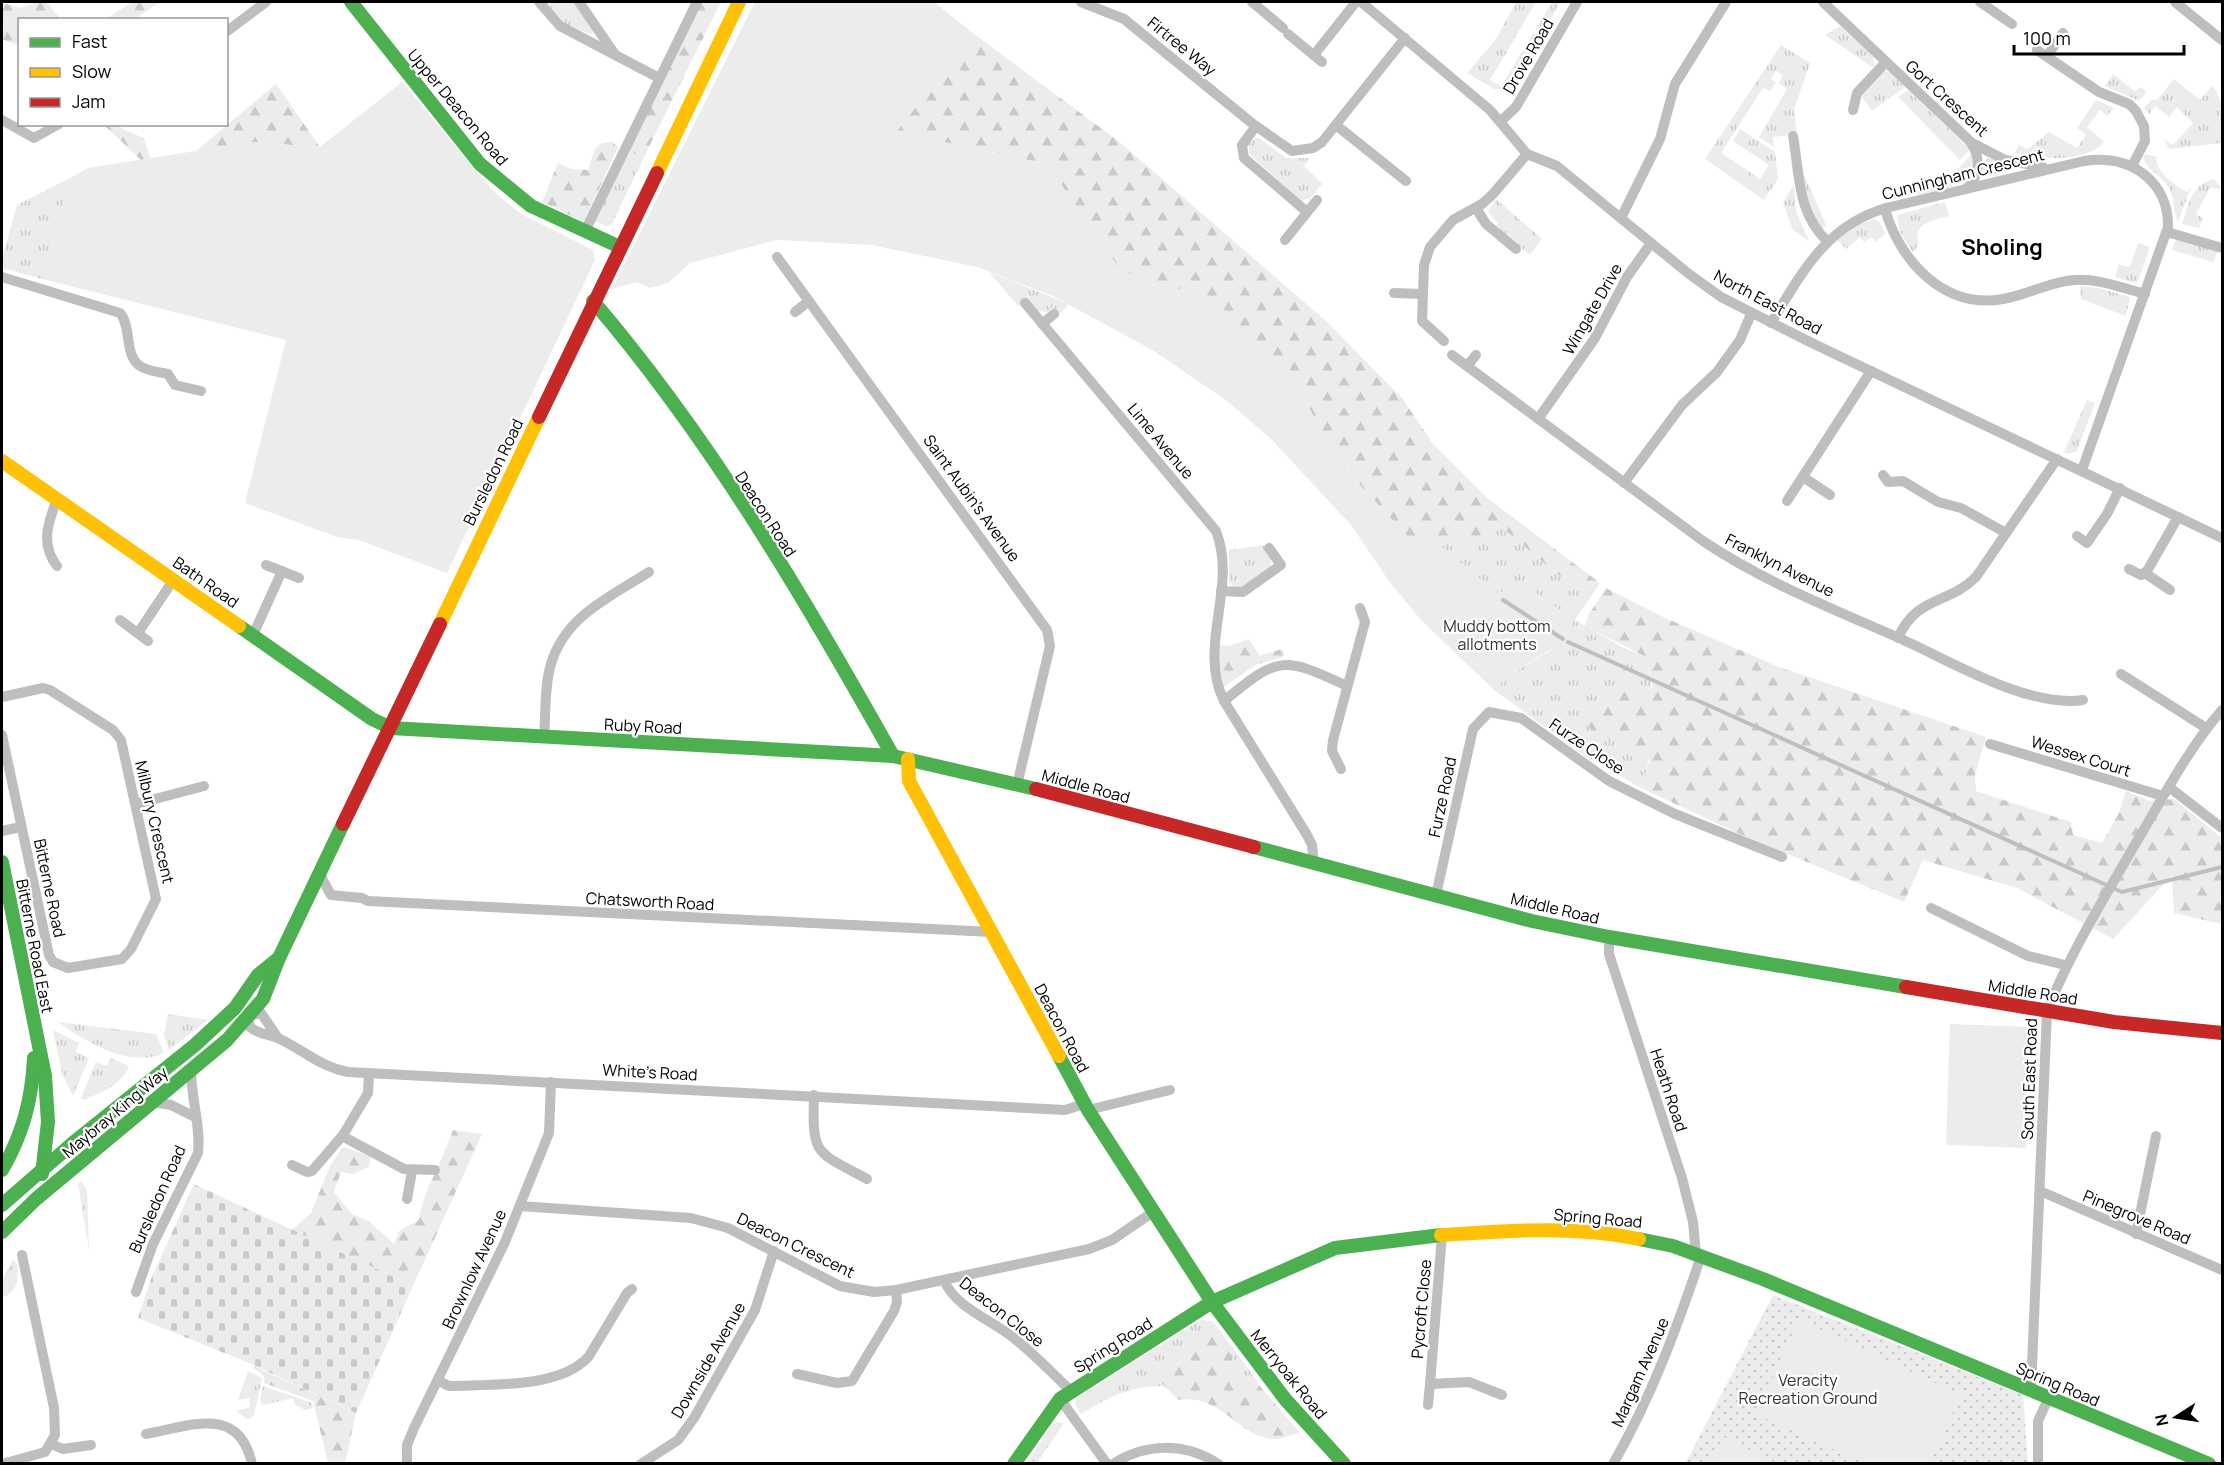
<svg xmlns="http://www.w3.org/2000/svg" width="2224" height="1465" font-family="Manrope,sans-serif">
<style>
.grass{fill:url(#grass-tufts)}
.forest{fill:url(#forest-firs)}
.cemetery{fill:url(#cemetery-stones)}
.park{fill:url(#park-dots)}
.garden{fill:#ececec}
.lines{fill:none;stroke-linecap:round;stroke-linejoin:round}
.stream{stroke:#bfbfbf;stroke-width:4}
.street{stroke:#bebebe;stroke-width:10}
.fast{stroke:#4caf50;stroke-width:14}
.slow{stroke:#ffc107;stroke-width:14}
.jam{stroke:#c62828;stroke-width:14}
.labels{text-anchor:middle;stroke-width:4.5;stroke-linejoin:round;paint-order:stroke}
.street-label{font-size:16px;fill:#000;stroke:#fff}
.park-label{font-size:16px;fill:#333;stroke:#fff}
.district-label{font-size:22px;font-weight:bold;fill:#000;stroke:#fff}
</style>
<defs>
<pattern id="grass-tufts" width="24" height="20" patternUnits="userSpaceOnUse" patternTransform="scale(1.5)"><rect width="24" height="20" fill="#ececec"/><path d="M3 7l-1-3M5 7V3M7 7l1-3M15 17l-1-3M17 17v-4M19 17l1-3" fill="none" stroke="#c9c9c9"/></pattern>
<pattern id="forest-firs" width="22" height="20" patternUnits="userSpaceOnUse" patternTransform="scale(1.5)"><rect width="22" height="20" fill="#ececec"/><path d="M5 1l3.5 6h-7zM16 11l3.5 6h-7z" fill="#c9c9c9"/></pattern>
<pattern id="cemetery-stones" width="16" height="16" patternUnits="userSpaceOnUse" patternTransform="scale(1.5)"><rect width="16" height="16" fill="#ececec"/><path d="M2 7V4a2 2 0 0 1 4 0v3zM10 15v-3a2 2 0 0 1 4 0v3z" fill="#c9c9c9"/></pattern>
<pattern id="park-dots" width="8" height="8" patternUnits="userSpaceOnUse" patternTransform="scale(1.5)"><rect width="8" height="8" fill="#ececec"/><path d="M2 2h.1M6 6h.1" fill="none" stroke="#c9c9c9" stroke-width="1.8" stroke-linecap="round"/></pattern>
</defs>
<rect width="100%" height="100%" fill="#fff"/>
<g class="grass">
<polygon points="545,2 574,2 593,30 592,35 566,24"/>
<polygon points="1516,2 1536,2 1490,80 1501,87 1533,33 1540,37 1510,89 1494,89 1467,73 1496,39"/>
<polygon points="1552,2 1560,2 1542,34 1535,30"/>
<polygon points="1840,26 1873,56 1875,66 1872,67 1825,35"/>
<polygon points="1781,45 1810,63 1794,110 1797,134 1773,137 1774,147 1759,137 1787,89 1779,83 1783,75 1776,71 1771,79 1776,82 1770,91 1763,88 1721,153 1760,179 1769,165 1733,141 1740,129 1775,152 1778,179 1764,200 1705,159"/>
<polygon points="1884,71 1891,73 1905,87 1872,111 1861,96"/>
<polygon points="2113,74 2134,91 2142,87 2146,93 2139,101 2105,86"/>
<polygon points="2174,79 2200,100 2213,85 2222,104 2222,143 2169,149 2164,139 2173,145 2193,123 2177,107 2169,117 2155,106 2149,114 2144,108 2152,99 2157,100"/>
<polygon points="1908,90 1970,149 1960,160 1898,97"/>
<path d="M2096,100l18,8 -7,8 -7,-6 -13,17 17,15c-18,21 -64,18 -89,11l4,-8 9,4 21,-17 28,16 9,-13 -9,-7z"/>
<polygon points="1255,138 1259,138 1286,158 1309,158 1304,166 1322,184 1310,199 1300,200 1250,155 1248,144"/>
<polygon points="626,153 645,155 612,224 606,226 594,221"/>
<path d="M1971,154c7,33 -31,35 -54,41l-1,-4 28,-6z"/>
<path d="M2146,154l10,3c1,16 17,27 31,35l4,-5 -13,35c-5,-9 -3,-25 -10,-36 -6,-9 -23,-18 -25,-29z"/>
<polygon points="1987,158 2006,165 2007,170 1984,178 1981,173"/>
<path d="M1803,172l23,53 -4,4c-14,-15 -16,-37 -19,-57z"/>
<polygon points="72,177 42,279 2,268 2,259 17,205"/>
<path d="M2214,179l8,10 -12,-1 -14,26 7,4 -4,10 -17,-4c8,-22 8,-38 32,-45z"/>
<polygon points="1794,184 1796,211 1809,241 1793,230 1783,203"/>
<polygon points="1496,199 1542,239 1530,255 1496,227 1498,224 1488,211"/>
<path d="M1945,202l4,14c-15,3 -38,8 -30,28l-6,9 -13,-21 -3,-17z"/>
<polygon points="1873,219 1880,222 1885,234 1875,242 1872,237 1864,242 1860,237 1846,249 1837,240 1856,226"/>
<polygon points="2176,239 2218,251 2213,262 2172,250"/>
<polygon points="2138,243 2150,247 2138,281 2136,283 2115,277 2119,264 2127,267 2131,265"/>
<polygon points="989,272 1069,304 1058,315 1052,308 1047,312 1038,311 1026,299 1018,306"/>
<polygon points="2080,286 2099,288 2130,297 2126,316 2081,299"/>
<polygon points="2087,400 2095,403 2077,451 2068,454 2064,452"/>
<path d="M1499,525l62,52 39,6 -25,37 49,28 22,9c10,43 10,89 -5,131l-59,-34 -88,-64 15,-15 44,-26 -26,-62 -29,6 -61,-49 50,-10z"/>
<polygon points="1264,545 1272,557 1270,568 1244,587 1234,587 1229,583 1229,550"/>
<polygon points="168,1014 208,1020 169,1050 164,1035"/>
<path d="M58,1022l98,12 8,19c-34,16 -78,-11 -106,-31z"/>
<polygon points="53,1030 79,1043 76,1052 89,1058 73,1096 62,1074"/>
<path d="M110,1058l19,8c-7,19 -27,26 -45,34l-3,-2 15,-36 11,4z"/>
<polygon points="81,1181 87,1190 89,1250 78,1184"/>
<path d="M13,1260l4,4c2,15 1,28 -15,33v-17z"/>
<path d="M1201,1320l12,1 10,14 -28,-5c-3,11 -6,24 -15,32 -9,8 -16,7 -21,19l4,5c-33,0 -54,11 -82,28l-6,-10 2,-6z"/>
<polygon points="1231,1345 1261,1386 1253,1379 1242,1382 1231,1376"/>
<polygon points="248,1371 262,1378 254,1415 248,1420 236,1411 250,1407 249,1398 238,1400"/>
<polygon points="263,1386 312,1403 313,1408 305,1410 295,1405 293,1398 263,1405 260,1400"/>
<polygon points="1057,1422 1064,1423 1037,1463 1027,1463 1051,1426"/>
</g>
<g class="forest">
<polygon points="35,2 47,2 60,19 20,20 19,46 2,39 2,3 21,8"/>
<polygon points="132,2 160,2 135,19 106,19"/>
<polygon points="702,2 721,2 645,155 626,153"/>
<polygon points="974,34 1117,140 1326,321 1402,398 1433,444 1486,497 1600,583 1561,577 1499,525 1487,534 1437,544 1409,538 1335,458 1288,367 1271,369 1243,345 1167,291 1119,269 1047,164 896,132"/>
<polygon points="276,84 320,147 252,142 196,151"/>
<polygon points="104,125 118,125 124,130 144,138 150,158 141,160"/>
<polygon points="612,142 618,147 584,222 542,202 558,163 571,169 588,170 595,149 602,143"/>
<polygon points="1606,588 1663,617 1779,667 1986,737 1975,775 1976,791 2071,822 2073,835 2102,843 2119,813 2126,791 2150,801 2174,799 2222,838 2221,924 2174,913 2172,875 2113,939 2017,888 1923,860 1904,902 1753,840 1641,788 1650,760 1589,728 1591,709 1602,688 1653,688 1646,657 1585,626 1589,614"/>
<polygon points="1249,639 1260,656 1281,649 1284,652 1283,657 1255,665 1224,687 1218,659 1220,645 1229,646"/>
<path d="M453,1130l29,4 -69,152 -121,-56 19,-17 19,-47 13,-19 28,9 -2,11 -16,7 -12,-2 -7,20 18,22 18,8 24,22 5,-13 20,-11c3,-27 25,-62 34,-90z"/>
<path d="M1195,1330l28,5 8,10v31l11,6 11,-4 47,55c-8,1 -16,5 -23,6 -37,2 -54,-46 -98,-39l-20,-19c5,-12 12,-11 21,-19 9,-8 12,-22 15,-32z"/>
<polygon points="251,1365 356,1413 345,1463 328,1463 313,1401 264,1383 264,1376"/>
</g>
<polygon class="cemetery" points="194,1184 413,1286 356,1413 249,1363 138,1318 151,1279"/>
<polygon class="park" points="1773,1295 2023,1395 2028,1463 1685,1464"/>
<g class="garden">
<polygon points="755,2 934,2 974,34 896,132 1047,164 1120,269 1167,291 1193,286 1244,332 1243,345 1271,369 1288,367 1335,458 1409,538 1437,543 1498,593 1527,587 1575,620 1553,648 1509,675 1494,690 1421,620 1389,581 1351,525 1270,438 1227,401 1154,351 1053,296 977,267 872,245 776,240 690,263 668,283 650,288 637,282 612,289"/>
<polygon points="402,82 494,192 521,214 593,250 595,260 447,573 359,540 337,537 245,503 286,340 42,279 72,177 88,168 252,142 320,147"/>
<polygon points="1950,1024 2030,1027 2026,1148 1946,1145"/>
<polygon points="1799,1319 1961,1395 1930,1463 1864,1463 1756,1414"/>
<polygon points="1724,1437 1776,1463 1711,1463"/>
</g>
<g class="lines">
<g class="stream">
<polyline points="1503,600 1563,639"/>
<polyline points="1568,642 2122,892 2222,867"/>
</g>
<g class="street">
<polyline points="539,2 560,26 659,78"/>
<polyline points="579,2 614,53"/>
<polyline points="1081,2 1124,19 1253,124 1292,151 1313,148 1322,142 1405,38"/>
<polyline points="1252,2 1283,28"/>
<polyline points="1361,2 1490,110 1527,154 1557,166 1689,274 1721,297 1816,345 2222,538"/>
<polyline points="1823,2 1972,143 2005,160 2043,167"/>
<polyline points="1980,2 2012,24"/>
<polyline points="2175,2 2222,40"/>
<polyline points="226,32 266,2"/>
<polyline points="1288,34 1322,62"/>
<polyline points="2037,50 2099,92 2129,104 2136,111 2144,126 2145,141 2132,166"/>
<polyline points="1314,55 1356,2"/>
<polyline points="2047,56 2063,33"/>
<polyline points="1853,110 1857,93 1885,63"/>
<polyline points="2,120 34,138 59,124"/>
<polyline points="1501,121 1516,107 1577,2"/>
<polyline points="1336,125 1406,181"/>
<polyline points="1256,126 1242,145 1244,158 1307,212"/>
<path d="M1793,136c7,40 4,76 34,105"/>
<path d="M1966,189c14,-11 15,-32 5,-46"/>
<polyline points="1476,208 1486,224 1516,249"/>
<path d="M1885,209c14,51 59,101 118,90 24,-4 46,-17 71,-19 24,-2 48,8 71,14"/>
<polyline points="1621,218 1660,139 1675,84 1726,2"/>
<polyline points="585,231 697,2"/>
<polyline points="2167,232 2222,248"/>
<polyline points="1285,240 1317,200"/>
<polyline points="777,257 1047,630 1050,646 1017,785"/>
<path d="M2,277l118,36c12,14 4,43 20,53 7,5 19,6 28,8l7,11 26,6"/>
<polyline points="1394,293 1422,294"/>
<path d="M1025,303l191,228c22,56 -19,115 8,170l83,134 5,10 2,19"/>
<polyline points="795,312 809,301"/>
<path d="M1771,323c31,-50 54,-97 115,-115l198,-47c45,-8 85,20 84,66l-86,243"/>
<polyline points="1042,324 1054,314"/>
<polyline points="1444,341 1422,321 1424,265 1430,247 1453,220 1482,204 1493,194 1527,154"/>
<path d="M1452,355l251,186c61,41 130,68 196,97 52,23 128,70 184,62"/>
<polyline points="1467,366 1476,355"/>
<polyline points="1538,419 1595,338 1627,277 1651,243"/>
<polyline points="1883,475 1888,482 1903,481 1938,502 1961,508 2006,533"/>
<polyline points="1803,477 1830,495"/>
<polyline points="1624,483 1682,405 1717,372 1740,340 1751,314"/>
<path d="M57,499c-9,24 -17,45 0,67"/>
<polyline points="1787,501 1871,371"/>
<polyline points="2077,536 2087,543 2107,514 2120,488"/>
<polyline points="266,565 299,578"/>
<polyline points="2129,569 2141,575 2147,571 2178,517"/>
<polyline points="2145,573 2170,590"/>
<polyline points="1221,591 1243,592 1281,565 1269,548"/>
<polyline points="120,620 148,641"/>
<polyline points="138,633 174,579"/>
<polyline points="253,635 282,571"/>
<path d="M1898,638c19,-43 50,-33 78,-61l81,-118"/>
<polyline points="2121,674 2206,728"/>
<polyline points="2,697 43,688 50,690 113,730 121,740 156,899 131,949 122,959 68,968 53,962 49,955 2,735"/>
<path d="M1224,701c54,-45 59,-45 123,-15"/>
<path d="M544,737c2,-23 0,-50 7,-73 14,-48 59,-67 98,-92"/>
<polyline points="1990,744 2163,796"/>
<polyline points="1341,769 1332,751 1333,740 1365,622 1360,608"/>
<polyline points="2169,787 2222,828"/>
<polyline points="136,804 204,786"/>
<polyline points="2,831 21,827"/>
<polyline points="320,875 331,895 362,898 368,901 992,932"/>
<polyline points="1436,895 1473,729 1489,712 1521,718 1609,781 1675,814 1782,857"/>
<polyline points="1931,908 2028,956 2065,965"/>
<polyline points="1609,937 1609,954 1682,1178 1693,1222 1696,1254"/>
<path d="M248,1016l2,11c9,8 20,7 30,12 23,11 41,28 68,33l717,38 19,-6"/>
<polyline points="249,1016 261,1013 278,1038"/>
<path d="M814,1095c-2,61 1,56 53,84"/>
<polyline points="153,1102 171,1105 195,1117"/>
<polyline points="1088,1110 1170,1090"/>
<polyline points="342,1136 404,1169 435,1170"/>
<polyline points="292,1165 307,1172 312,1171 343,1135 368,1093 369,1073"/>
<polyline points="2040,1191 2222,1270"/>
<polyline points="407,1199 412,1171"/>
<polyline points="520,1206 691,1218 728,1228 840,1286 874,1292 896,1290 1089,1249 1112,1240 1153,1212"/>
<polyline points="2136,1234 2156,1136"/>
<polyline points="1442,1235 1430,1384 1469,1382 1502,1395"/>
<path d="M944,1280c11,28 49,40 71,59 20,16 38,35 56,52"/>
<path d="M136,1292l17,-48 45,-91c3,-27 -7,-55 -7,-83"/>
<polyline points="797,1374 837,1383 852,1381 894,1311 897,1302 896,1290"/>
<path d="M439,1381l10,5c40,-2 112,3 140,-30l38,-63 5,-4"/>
<path d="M2031,1390l16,-379c24,-60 58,-114 90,-170 27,-45 51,-92 85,-131"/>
<polyline points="1060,1399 1107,1464"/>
<polyline points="1428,1405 1430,1384"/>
<path d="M146,1434c45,-8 93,-30 106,30"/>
<polyline points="51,1444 63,1449 91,1445"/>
<polyline points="2,1464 45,1452 55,1435 54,1408 22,1255"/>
<polyline points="407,1464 407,1445 414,1428 505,1242 545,1143 549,1133 551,1082"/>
<polyline points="641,1464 678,1440 694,1418 755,1310 774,1251"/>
<path d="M1113,1464c32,-21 72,-22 105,0"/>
<path d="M1613,1464c38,-66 64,-136 88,-208"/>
<polyline points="2038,1464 2038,1421 2048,1399"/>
</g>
<g class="fast">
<polyline points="351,2 480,164 531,206 620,247"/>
<path d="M593,301c118,138 212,298 300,455"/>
<polyline points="239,626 372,719 391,728 893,756 1036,789"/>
<polyline points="1254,847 1532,921 1609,937 1906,987"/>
<polyline points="2,862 45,1076 48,1122 42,1174"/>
<polyline points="1059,1056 1088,1110 1212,1302 1285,1399 1344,1464"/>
<path d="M2,1170c21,-36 30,-71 32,-112"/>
<polyline points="2,1205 73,1143 195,1045 235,1008 258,975 279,958"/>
<polyline points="2,1232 36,1199 227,1040 263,999 279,958 343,824"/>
<polyline points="1639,1239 1673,1246 1763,1279 2209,1464"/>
<polyline points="1014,1464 1060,1399 1212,1302 1335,1248 1441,1235"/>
</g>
<g class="slow">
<polyline points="657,173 739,2"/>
<polyline points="2,461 239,626"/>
<polyline points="440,624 539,417"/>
<polyline points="908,759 909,781 1059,1056"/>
<path d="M1441,1235c66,-4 132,-10 198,4"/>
</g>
<g class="jam">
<polyline points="539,417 657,173"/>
<polyline points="1036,789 1254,847"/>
<polyline points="343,824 440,624"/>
<polyline points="1906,987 2114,1022 2222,1033"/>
</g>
</g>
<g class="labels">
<g class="street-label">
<text transform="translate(1182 46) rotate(39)" y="6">Firtree Way</text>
<text transform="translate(1528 56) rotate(-60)" y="6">Drove Road</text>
<text transform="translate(1947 98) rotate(42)" y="6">Gort Crescent</text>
<text transform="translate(458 107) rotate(50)" y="6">Upper Deacon Road</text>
<text transform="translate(1963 174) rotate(-14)" y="6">Cunningham Crescent</text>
<text transform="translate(1768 302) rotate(28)" y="6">North East Road</text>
<text transform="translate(1592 309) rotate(-60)" y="6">Wingate Drive</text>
<text transform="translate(1161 441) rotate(50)" y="6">Lime Avenue</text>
<text transform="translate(493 472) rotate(-64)" y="6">Bursledon Road</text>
<text transform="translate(972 498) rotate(54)" y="6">Saint Aubin's Avenue</text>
<text transform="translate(766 514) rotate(57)" y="6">Deacon Road</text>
<text transform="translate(1780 565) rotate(27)" y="6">Franklyn Avenue</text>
<text transform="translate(206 582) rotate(35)" y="6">Bath Road</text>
<text transform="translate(643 726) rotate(3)" y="6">Ruby Road</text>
<text transform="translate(1587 746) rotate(34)" y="6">Furze Close</text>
<text transform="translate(2081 756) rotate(17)" y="6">Wessex Court</text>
<text transform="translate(1086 786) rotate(15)" y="6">Middle Road</text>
<text transform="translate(1442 797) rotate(-78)" y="6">Furze Road</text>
<text transform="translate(155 822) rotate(77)" y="6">Milbury Crescent</text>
<text transform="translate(50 888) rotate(78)" y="6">Bitterne Road</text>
<text transform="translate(650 901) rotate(3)" y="6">Chatsworth Road</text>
<text transform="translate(1555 908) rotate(13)" y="6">Middle Road</text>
<text transform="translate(35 946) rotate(79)" y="6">Bitterne Road East</text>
<text transform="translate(2033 992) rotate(9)" y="6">Middle Road</text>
<text transform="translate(1062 1028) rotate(62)" y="6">Deacon Road</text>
<text transform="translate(650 1072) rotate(3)" y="6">White's Road</text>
<text transform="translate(2029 1079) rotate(-88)" y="6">South East Road</text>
<text transform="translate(1669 1090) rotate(72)" y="6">Heath Road</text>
<text transform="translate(115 1112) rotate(-40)" y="6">Maybray King Way</text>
<text transform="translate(157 1199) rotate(-66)" y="6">Bursledon Road</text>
<text transform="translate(2137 1217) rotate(23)" y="6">Pinegrove Road</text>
<text transform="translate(1598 1218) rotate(5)" y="6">Spring Road</text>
<text transform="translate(796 1245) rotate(26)" y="6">Deacon Crescent</text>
<text transform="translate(474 1269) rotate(-65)" y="6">Brownlow Avenue</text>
<text transform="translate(1421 1309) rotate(-85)" y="6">Pycroft Close</text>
<text transform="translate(1002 1312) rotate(38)" y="6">Deacon Close</text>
<text transform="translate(1113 1345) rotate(-32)" y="6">Spring Road</text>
<text transform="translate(708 1360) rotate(-60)" y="6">Downside Avenue</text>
<text transform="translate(1640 1372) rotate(-66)" y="6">Margam Avenue</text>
<text transform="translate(1289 1374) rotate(51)" y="6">Merryoak Road</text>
<text transform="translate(2058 1384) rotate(23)" y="6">Spring Road</text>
</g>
<g class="park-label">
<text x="1497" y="632">Muddy bottom<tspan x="1497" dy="18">allotments</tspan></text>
<text x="1808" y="1386">Veracity<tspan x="1808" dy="18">Recreation Ground</tspan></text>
</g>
<g class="district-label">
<text x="2002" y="255">Sholing</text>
</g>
</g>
<rect width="2224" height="1465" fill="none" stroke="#000000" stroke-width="6"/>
<rect x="18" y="18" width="210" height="108" fill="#ffffff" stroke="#999999" stroke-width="1.5"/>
<rect x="30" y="38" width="30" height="9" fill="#4caf50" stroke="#999999" stroke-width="1.5"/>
<text x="72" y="48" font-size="18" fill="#000000">Fast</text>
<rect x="30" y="68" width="30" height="9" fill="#ffc107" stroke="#999999" stroke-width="1.5"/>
<text x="72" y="78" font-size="18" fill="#000000">Slow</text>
<rect x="30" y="98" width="30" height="9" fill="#c62828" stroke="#999999" stroke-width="1.5"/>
<text x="72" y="108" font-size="18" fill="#000000">Jam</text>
<g transform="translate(2176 1417) rotate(258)" stroke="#ffffff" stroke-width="4.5" paint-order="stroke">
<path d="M0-4.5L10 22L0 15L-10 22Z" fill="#000000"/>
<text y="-9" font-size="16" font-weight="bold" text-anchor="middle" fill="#000000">N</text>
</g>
<path d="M2014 45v9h170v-9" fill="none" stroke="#000000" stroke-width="3"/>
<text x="2023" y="45" font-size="18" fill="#000000" stroke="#ffffff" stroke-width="4.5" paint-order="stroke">100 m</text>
</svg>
